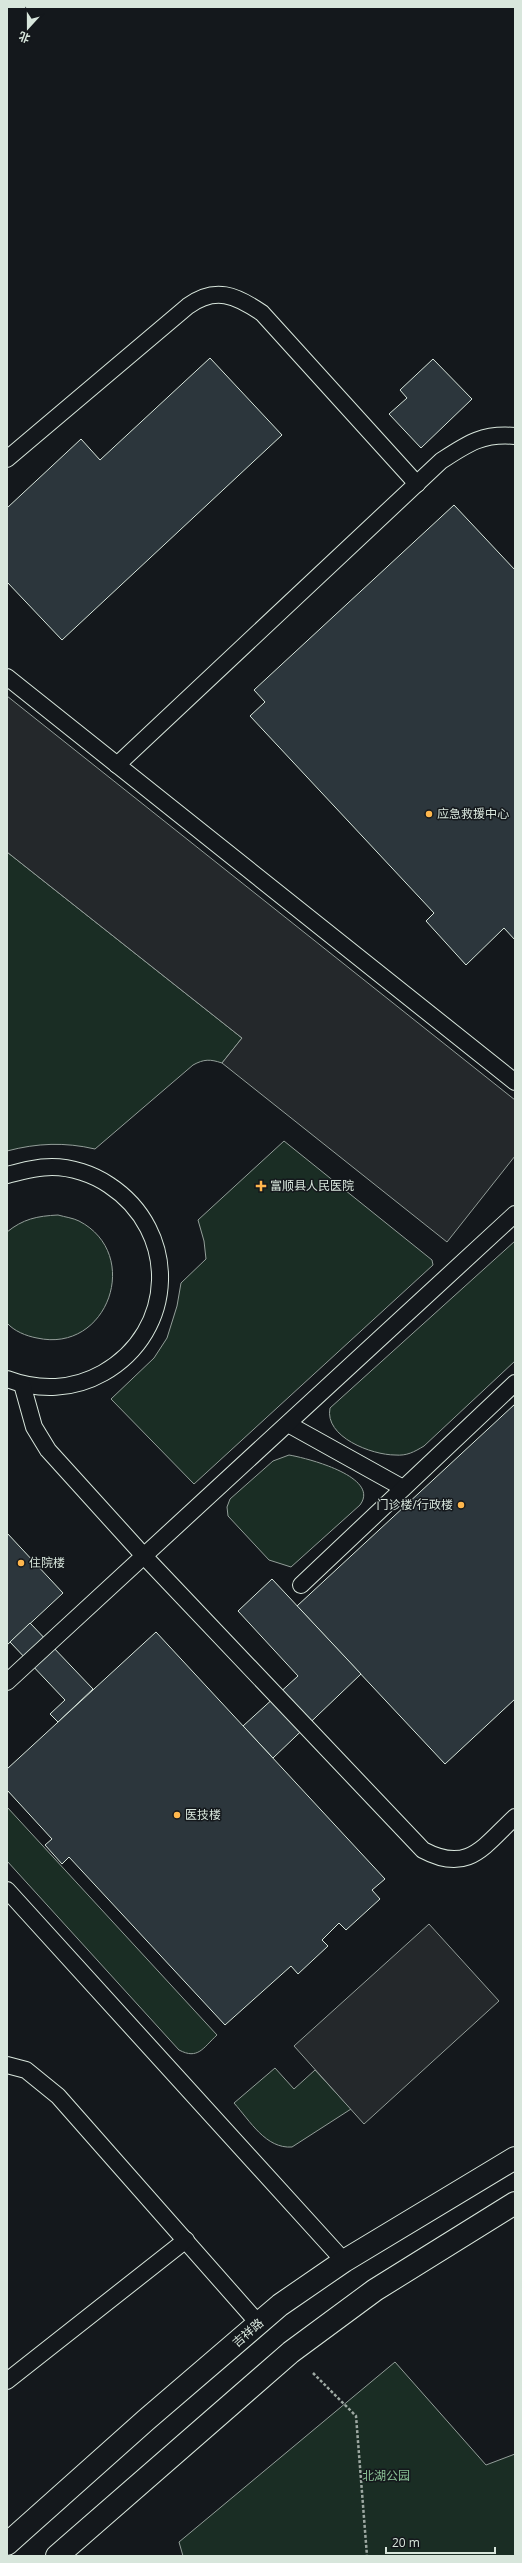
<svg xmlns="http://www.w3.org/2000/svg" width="522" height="2563" font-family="'Open Sans','Noto Sans SC',sans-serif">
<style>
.green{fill:#1a2d24;stroke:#939e99}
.parking{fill:#24282b;stroke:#939e99}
.building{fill:#2c363c;stroke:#d8e6dc}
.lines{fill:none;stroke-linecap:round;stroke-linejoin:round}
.lane-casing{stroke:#d8e6dc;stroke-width:18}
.secondary-casing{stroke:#d8e6dc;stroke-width:24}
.path{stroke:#9da8a2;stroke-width:2.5;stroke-dasharray:3 2;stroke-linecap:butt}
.lane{stroke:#14181c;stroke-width:16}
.secondary{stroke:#14181c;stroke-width:22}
.poi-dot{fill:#ffb74d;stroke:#14181c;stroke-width:1.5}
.labels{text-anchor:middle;stroke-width:3;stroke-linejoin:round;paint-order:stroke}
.poi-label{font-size:12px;fill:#d8e6dc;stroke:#14181c;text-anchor:start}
.street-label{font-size:12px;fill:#d8e6dc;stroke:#14181c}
.park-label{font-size:12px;fill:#8ac095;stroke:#14181c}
</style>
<rect width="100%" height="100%" fill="#14181c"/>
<g class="green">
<path d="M7,852l235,186 -20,25c-12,-4 -18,-4 -29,2l-98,84c-30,-7 -58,-6 -88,2z"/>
<polygon points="284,1141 432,1260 433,1265 194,1484 111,1399 154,1358 167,1338 177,1306 181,1283 206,1259 204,1241 198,1220"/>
<path d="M58,1215c7,2 15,3 21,6 64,33 29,133 -42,117 -11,-2 -23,-7 -30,-15v-91c16,-13 30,-16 51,-17z"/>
<path d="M515,1241v120l-91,85c-10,6 -17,10 -29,9 -23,0 -71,-18 -65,-47z"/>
<path d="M289,1455c18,3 92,22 71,50l-69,62 -22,-7 -41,-44 -1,-9 3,-8 43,-38z"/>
<path d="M7,1807l210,228c-14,13 -19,25 -38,15l-172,-189z"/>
<path d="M275,2068l19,21 21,-19 36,39 -59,38c-26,2 -42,-26 -58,-44z"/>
<polygon points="395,2362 486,2465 515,2454 515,2556 183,2556 179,2542"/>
</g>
<g class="parking">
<polygon points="7,696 515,1100 515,1156 447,1242 222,1063 242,1038 7,852"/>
<polygon points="429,1924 499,2001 364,2124 294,2046"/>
</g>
<g class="building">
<polygon points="210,358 282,435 62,640 7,582 7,508 81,439 100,460"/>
<polygon points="433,359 472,399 421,448 389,414 407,398 400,390"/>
<polygon points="454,505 515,570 515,940 504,928 466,965 426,921 434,913 250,716 265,702 254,690"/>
<polygon points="515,1404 515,1699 445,1764 297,1606"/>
<polygon points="7,1533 63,1593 7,1645"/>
<polygon points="272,1579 361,1674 273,1758 243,1726 298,1676 238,1611"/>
<polygon points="30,1623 93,1689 58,1722 50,1714 65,1700 10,1642"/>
<polygon points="156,1632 385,1879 372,1890 380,1899 346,1930 339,1923 322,1940 328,1946 298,1974 291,1966 225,2025 69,1857 62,1864 45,1845 52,1839 7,1790 7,1769"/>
</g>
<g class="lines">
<g class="lane-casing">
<g id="lane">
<path d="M7,459l181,-153c27,-20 48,-11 74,7l155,171"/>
<polyline points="7,677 515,1082"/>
<path d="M117,765l324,-304c26,-17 41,-28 74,-25"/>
<path d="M7,1175c15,-4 29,-8 45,-8 19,0 41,7 57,18 70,46 68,146 -6,188 -30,17 -64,18 -96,6"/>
<path d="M22,1384l12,43 14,23 96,106 279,294c45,24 60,-3 92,-33"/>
<polyline points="288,1424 403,1488"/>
<polyline points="301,1585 515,1383"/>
<polyline points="7,1682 515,1214"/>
<polyline points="7,1890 344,2261"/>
<polyline points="7,2065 26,2070 58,2096 259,2324"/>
<polyline points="7,2381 186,2240"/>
</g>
</g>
<g class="secondary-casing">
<g id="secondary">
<polyline points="7,2544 146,2420 280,2305 344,2261 515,2158"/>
<polyline points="57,2556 291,2352 375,2290 515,2203"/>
</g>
</g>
<polyline class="path" points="313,2373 356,2416 367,2556"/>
<use href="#lane" class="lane"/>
<use href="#secondary" class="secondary"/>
</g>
<g class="poi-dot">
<circle cx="429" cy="814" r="4"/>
<path d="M259 1180h4v4h4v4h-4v4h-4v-4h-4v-4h4z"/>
<circle cx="461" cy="1505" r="4"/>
<circle cx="21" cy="1563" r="4"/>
<circle cx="177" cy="1815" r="4"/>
</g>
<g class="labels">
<g class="poi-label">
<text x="437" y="818">应急救援中心</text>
<text x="270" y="1190">富顺县人民医院</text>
<text x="453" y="1509" text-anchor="end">门诊楼/行政楼</text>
<text x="29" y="1567">住院楼</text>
<text x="185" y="1819">医技楼</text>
</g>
<g class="street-label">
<text transform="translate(248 2333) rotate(-41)" y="4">吉祥路</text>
</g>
<g class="park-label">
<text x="386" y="2480">北湖公园</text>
</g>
</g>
<rect width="522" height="2563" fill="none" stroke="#d8e6dc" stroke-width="16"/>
<g transform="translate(28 28) rotate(201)" stroke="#14181c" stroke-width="3" paint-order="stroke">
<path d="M0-3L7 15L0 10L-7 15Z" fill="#d8e6dc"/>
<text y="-6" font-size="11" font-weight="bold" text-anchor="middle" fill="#d8e6dc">北</text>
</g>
<path d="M386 2547v6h109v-6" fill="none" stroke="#d8e6dc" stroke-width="2"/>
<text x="392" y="2547" font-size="12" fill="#d8e6dc" stroke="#14181c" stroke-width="3" paint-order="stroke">20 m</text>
</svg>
